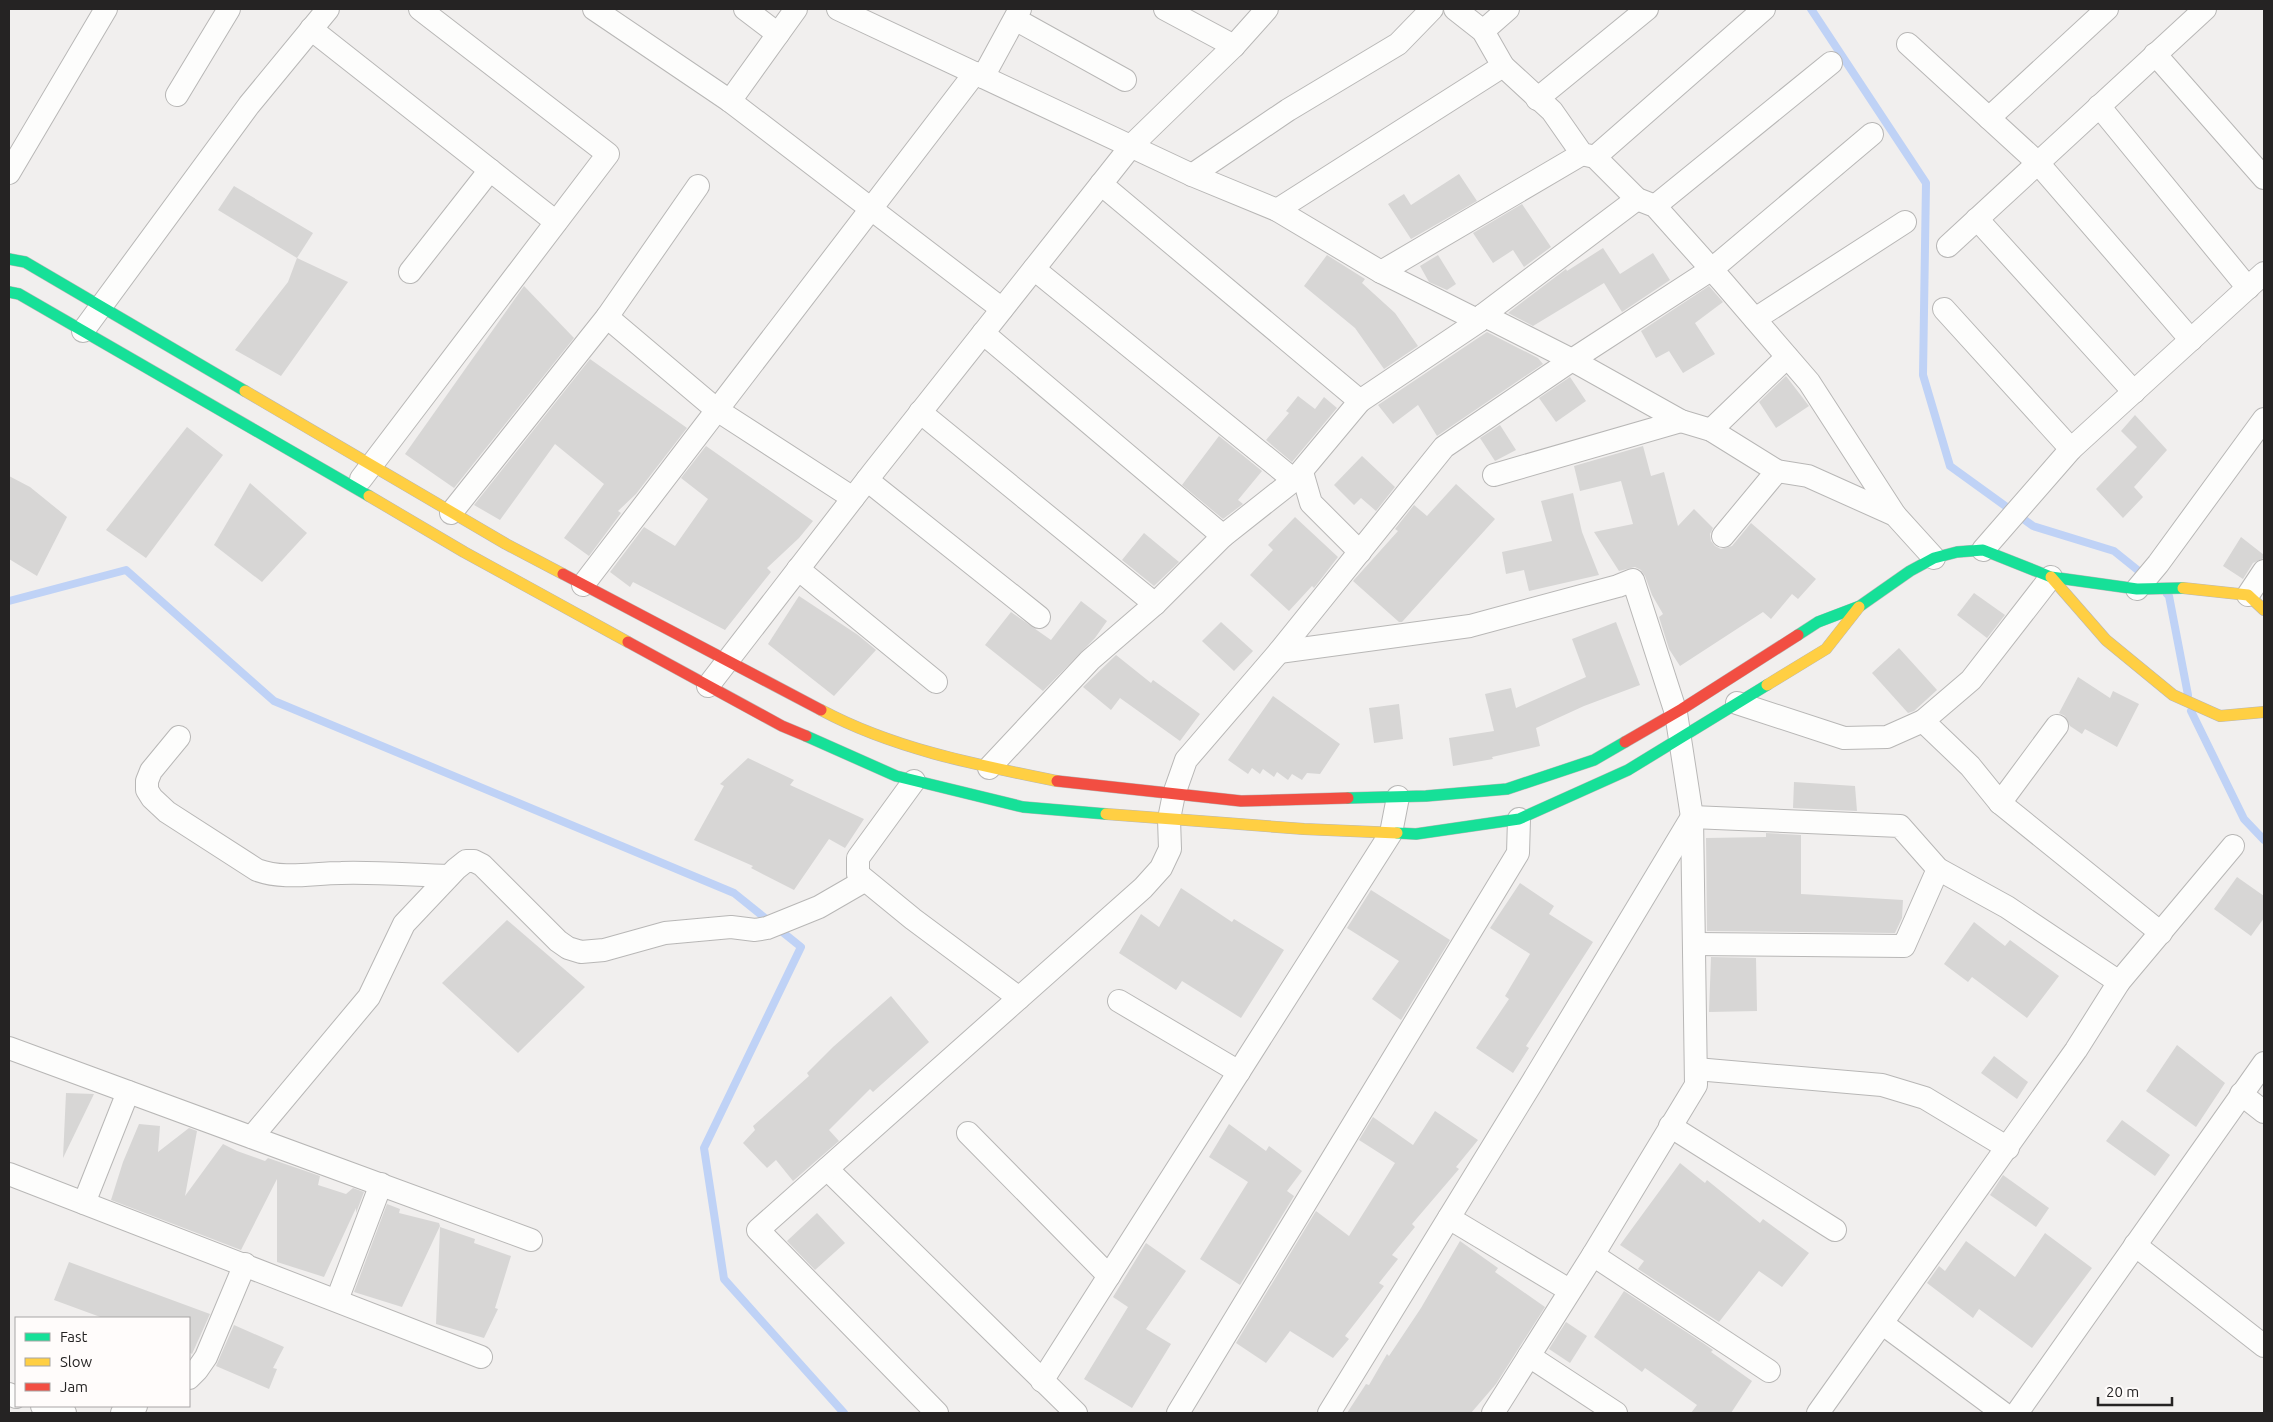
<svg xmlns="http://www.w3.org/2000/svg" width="2273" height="1422" font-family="Ubuntu,sans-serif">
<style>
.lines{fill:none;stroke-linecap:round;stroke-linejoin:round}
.stream{stroke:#bfd2f6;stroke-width:8}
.building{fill:#d7d6d5}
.street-casing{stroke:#b8b7b6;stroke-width:24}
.fast-casing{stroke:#b8b7b6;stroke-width:12}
.slow-casing{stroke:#b8b7b6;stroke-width:12}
.jam-casing{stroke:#b8b7b6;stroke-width:12}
.street{stroke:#fdfdfc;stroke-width:22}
.fast{stroke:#16e098;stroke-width:11}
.slow{stroke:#ffcf43;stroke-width:11}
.jam{stroke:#f24e42;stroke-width:11}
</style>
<rect width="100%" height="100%" fill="#f1efee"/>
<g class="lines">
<g class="stream">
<polyline points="1811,9 1926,183 1923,375 1950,466 2033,526 2114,551 2145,576"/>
<polyline points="2167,594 2169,596 2188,695"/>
<polyline points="9,601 126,570 274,701 734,893 801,947 704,1148 724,1279 844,1413"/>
<polyline points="2191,711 2244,819 2264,840"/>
</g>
</g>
<g class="building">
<polygon points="1459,174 1477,201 1411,239 1388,204 1404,194 1411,205"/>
<polygon points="234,186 313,233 297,258 218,210"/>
<polygon points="1522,204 1551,247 1524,267 1513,250 1493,263 1473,233"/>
<polygon points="1603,248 1620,274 1653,253 1670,280 1622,312 1604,283 1533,326 1508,313 1566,269 1567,271"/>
<polygon points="1327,255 1365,279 1362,283 1395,313 1418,346 1384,369 1355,328 1304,286"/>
<polygon points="1438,255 1456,284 1447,290 1429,282 1420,266"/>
<polygon points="297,258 348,282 281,376 235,350 288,282"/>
<polygon points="524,286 574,338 454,488 405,454"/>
<polygon points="1709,286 1723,302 1695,323 1715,354 1683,373 1669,351 1656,358 1641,331"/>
<polygon points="1487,332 1538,358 1543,364 1437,436 1418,405 1393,424 1378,405"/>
<polygon points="590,359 687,428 636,494 618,511 621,513 589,556 564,538 604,484 555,444 500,520 474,505"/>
<polygon points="1786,376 1809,406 1776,428 1759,402"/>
<polygon points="1570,377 1586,401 1556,422 1539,398"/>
<polygon points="1298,396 1315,409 1324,397 1337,408 1292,462 1266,440 1289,413 1286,411"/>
<polygon points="2135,415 2167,450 2134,487 2143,497 2123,518 2096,489 2137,447 2121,431"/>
<polygon points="1500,425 1516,450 1495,461 1480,438"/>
<polygon points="187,427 223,455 146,558 106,530"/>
<polygon points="1219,436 1262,471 1238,500 1243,504 1223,519 1182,485"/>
<polygon points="706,446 813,521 799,538 767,568 771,572 725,630 633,582 630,587 610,572 644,527 675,546 708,499 681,478"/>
<polygon points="1643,446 1651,476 1664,472 1678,526 1694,509 1713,528 1710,534 1711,541 1715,546 1721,549 1732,546 1751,523 1816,579 1798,599 1792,594 1771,619 1763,612 1680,666 1669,649 1659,617 1663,614 1652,595 1645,576 1641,570 1635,567 1619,571 1594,532 1633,524 1621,481 1580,491 1574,466"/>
<polygon points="1362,456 1395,487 1376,511 1361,498 1354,505 1334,485"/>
<polygon points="9,476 30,487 67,517 37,576 9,559"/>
<polygon points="250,483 307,533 262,582 214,545"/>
<polygon points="1456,484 1495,519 1402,622 1399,622 1353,581 1398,531 1395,529 1414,505 1427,516"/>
<polygon points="1573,493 1582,532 1599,575 1529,591 1524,570 1506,574 1502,552 1552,541 1541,501"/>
<polygon points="1295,517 1338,557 1314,588 1312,586 1289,611 1250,575 1273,550 1268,545"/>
<polygon points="1144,533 1179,562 1154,586 1122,560"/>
<polygon points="2241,537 2264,555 2264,558 2253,563 2243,579 2223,566"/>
<polygon points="1974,593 2005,615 1987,638 1957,615"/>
<polygon points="799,596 858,635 876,650 834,696 768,644"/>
<polygon points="1081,601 1107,621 1095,638 1043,691 985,645 1011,612 1051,640"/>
<polygon points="1221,622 1253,651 1234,671 1202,641"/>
<polygon points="1616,622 1640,685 1584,706 1536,728 1540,746 1492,757 1493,759 1453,766 1449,738 1494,731 1485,694 1511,688 1516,708 1586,677 1572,639"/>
<polygon points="1899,648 1937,690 1914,711 1908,713 1872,673"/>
<polygon points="1116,655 1151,683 1153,680 1200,714 1180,741 1120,698 1111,710 1083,687"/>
<polygon points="2078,677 2110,698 2113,691 2139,704 2117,747 2085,729 2082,734 2070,726 2065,716 2059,713"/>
<polygon points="1273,696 1340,744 1320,774 1307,773 1302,780 1292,774 1288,780 1277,772 1274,777 1263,769 1260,774 1252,768 1248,774 1228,760"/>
<polygon points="1399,704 1403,739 1374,743 1369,708"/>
<polygon points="748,758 794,780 790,785 864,819 845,848 829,839 794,890 751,868 753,866 694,840 724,786 720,784"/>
<polygon points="1794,782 1855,786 1857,811 1793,808"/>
<polygon points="1766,833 1801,835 1801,894 1903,900 1902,918 1895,933 1707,931 1706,838 1766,837"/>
<polygon points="2237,877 2264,896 2264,918 2251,936 2214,909"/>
<polygon points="1520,883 1554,906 1549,914 1593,942 1526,1046 1529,1048 1513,1073 1476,1048 1509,999 1505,996 1530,954 1490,928"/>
<polygon points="1181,888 1232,922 1234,919 1284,950 1241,1018 1182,981 1176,990 1119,953 1141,914 1159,927"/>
<polygon points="1371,890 1450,940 1401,1020 1372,999 1399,961 1347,928"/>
<polygon points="507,920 585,987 518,1053 442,983"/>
<polygon points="1974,922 2005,946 2010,940 2059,976 2027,1018 1972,977 1968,982 1944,964"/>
<polygon points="1711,957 1756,958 1757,1011 1709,1012"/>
<polygon points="891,996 929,1042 873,1092 870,1089 829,1130 839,1141 793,1181 776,1160 767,1168 743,1143 755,1130 753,1126 809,1076 807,1073 833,1047"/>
<polygon points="2177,1045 2225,1083 2196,1127 2146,1091"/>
<polygon points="1994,1056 2028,1082 2017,1099 1981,1073"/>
<polygon points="66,1093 94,1094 63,1158"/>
<polygon points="1435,1111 1478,1140 1456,1167 1459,1169 1412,1224 1415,1227 1392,1255 1398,1259 1379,1283 1384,1286 1345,1336 1349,1339 1333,1358 1290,1331 1266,1363 1236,1343 1316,1211 1349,1236 1395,1163 1359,1140 1373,1117 1413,1145"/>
<polygon points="2122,1120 2170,1155 2155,1176 2106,1141"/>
<polygon points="139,1124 160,1126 158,1152 189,1128 197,1131 185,1196 223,1144 237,1151 265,1161 268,1158 320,1176 318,1185 346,1194 353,1188 364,1192 356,1213 356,1208 324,1277 277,1262 277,1179 241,1250 111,1200 123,1162"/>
<polygon points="1229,1124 1266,1151 1269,1146 1302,1171 1287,1191 1294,1196 1240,1285 1200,1259 1248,1182 1209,1157"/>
<polygon points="1680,1163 1705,1183 1707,1180 1760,1223 1763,1219 1809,1253 1782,1287 1759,1271 1719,1322 1638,1269 1644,1261 1620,1245"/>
<polygon points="2003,1175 2049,1208 2036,1227 1990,1195"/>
<polygon points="387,1204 400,1209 399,1213 439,1223 440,1226 402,1307 354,1292"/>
<polygon points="817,1213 845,1243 815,1270 787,1241"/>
<polygon points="440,1227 475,1239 474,1243 511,1256 495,1308 498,1309 484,1338 436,1324"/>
<polygon points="2045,1233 2092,1268 2032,1348 1979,1309 1973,1318 1927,1283 1939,1266 1945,1271 1966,1241 2015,1277"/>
<polygon points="1460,1241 1498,1268 1495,1272 1545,1307 1496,1384 1471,1413 1347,1413 1366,1384 1369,1385 1387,1354 1389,1356 1421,1308"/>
<polygon points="1146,1243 1186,1271 1146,1329 1171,1344 1132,1408 1084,1379 1128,1307 1113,1297"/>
<polygon points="69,1262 210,1314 192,1354 189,1352 189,1318 103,1318 54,1300"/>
<polygon points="1624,1291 1703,1343 1713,1350 1711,1352 1752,1381 1731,1413 1691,1413 1697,1405 1645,1368 1642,1372 1594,1337"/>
<polygon points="1566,1322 1587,1336 1570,1363 1549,1349"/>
<polygon points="234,1325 284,1347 273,1368 277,1369 269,1389 216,1366"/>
</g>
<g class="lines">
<g class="street-casing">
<g id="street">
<polyline points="594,9 730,101 1002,309"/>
<polyline points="745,9 778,34"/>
<polyline points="838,9 1192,175 1277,210 1381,272 1479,321 1483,315 1572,360 1681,421 1711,430 1777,471 1808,476 1895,515 1934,558"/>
<polyline points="1165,9 1234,46"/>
<polyline points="1455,9 1483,31 1503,66 1552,111 1582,154 1595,157 1637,199 1655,206 1722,281 1809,382 1895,515"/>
<polyline points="1015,19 1125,80"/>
<polyline points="311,29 556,222"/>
<polyline points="1483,31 1508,9"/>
<polyline points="1908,44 2038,163 2191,340"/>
<polyline points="2155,54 2264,178"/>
<polyline points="983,77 1020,9"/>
<polyline points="177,95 229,9"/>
<polyline points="1537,99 1647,9"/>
<polyline points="730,101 796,9"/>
<polyline points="2099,106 2248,288"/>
<polyline points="1989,118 2107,9"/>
<polyline points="1595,157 1764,9"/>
<polyline points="9,173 106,9"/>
<polyline points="1192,175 1288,110 1398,44 1432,9"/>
<polyline points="1101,184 1360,401 1479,321"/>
<polyline points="1655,206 1831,63"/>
<polyline points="1277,210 1503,66"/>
<polyline points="1977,219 2134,392"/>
<polyline points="1948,246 2205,9"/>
<polyline points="1034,269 1294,480 1302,472 1311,503 1360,552"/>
<polyline points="410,272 490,170"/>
<polyline points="1381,272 1582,154"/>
<polyline points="1944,309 2071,449"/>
<polyline points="1483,315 1637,199"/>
<polyline points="607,317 717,410 853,498"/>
<polyline points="1755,319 1905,222"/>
<polyline points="83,331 249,105 328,9"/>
<polyline points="983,333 1223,536 1155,604 1090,660 989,768"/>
<polyline points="920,412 1155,604"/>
<polyline points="1711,430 1787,357"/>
<polyline points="1494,475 1681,421"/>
<polyline points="361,479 608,154 420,9"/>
<polyline points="867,480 1039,617"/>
<polyline points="451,513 607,317 698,186"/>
<polyline points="1223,536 1294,480 1360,401"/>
<polyline points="1723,536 1777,471"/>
<polyline points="1983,550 2071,449 2264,273"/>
<polyline points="798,569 936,682"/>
<polyline points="583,585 975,73"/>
<polyline points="2137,589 2158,564 2264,419"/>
<polyline points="2248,595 2264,571"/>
<polyline points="1279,652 1470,626 1618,586 1633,580 1676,713 1692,817 1696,1085 1593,1255 1493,1413"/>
<polyline points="708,686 874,471 1132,145 1234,46 1267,9"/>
<polyline points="1737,703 1844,738 1887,737 1923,721 1971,680 2051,577"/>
<polyline points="1923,721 1970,766 2000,803 2057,726"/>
<path d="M179,737l-28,34 -4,10v9l5,8 15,14 90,58c28,10 55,3 84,3 36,-1 72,2 108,3"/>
<polyline points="914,781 858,858 858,874 913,919 1019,998"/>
<polyline points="2000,803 2161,933"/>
<polyline points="1694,944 1904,946 1938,869"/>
<polyline points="1119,1001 1239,1072"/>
<polyline points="9,1048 531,1240"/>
<polyline points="1696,1069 1882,1085 1925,1098 2008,1148"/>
<polyline points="2241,1094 2264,1112"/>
<polyline points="1670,1126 1835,1230"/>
<polyline points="968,1133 1109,1276"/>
<polyline points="252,1137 369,997 404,924 456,869 466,861 474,861 482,865 558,941 568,948 581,952 604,950 665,933 731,927 755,930 767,928 819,907 864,881"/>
<polyline points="827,1169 1076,1413"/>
<polyline points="9,1174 481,1357"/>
<polyline points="84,1203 128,1092"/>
<polyline points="1449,1218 1569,1290"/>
<polyline points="2135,1245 2264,1346"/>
<polyline points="1593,1255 1769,1371"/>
<polyline points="337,1300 381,1184"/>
<polyline points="1883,1324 2003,1413"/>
<polyline points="1529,1356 1616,1413"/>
<polyline points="189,1378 197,1370 206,1357 245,1264"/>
<polyline points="1042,1381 1391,833 1398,797"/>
<polyline points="9,1394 16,1397"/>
<polyline points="42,1406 65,1413"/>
<polyline points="122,1413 136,1406"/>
<polyline points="937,1413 758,1230 1143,888 1161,868 1170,849 1169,819 1174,794 1186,760 1279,652 1444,447 1572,360 1712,269 1872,134"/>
<polyline points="1178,1413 1518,853 1519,819"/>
<polyline points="1329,1413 1533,1081 1692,817 1900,826 1938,869 2007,907 2119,982"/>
<polyline points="1818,1413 2076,1050 2119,982 2233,846"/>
<polyline points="2017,1413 2264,1063"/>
</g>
</g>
<g class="fast-casing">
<g id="fast">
<polyline points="9,259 25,262 245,391"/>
<polyline points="9,292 19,294 369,496"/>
<polyline points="1798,635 1818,622 1860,606 1910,571 1934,558 1957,552 1983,550 2051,577 2137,589 2183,588"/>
<polyline points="806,736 896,776 1023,807 1106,814"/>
<polyline points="1348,798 1426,796 1507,789 1594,760 1625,742"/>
<polyline points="1397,833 1416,834 1519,819 1628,770 1767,685"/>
</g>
</g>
<g class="slow-casing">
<g id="slow">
<polyline points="245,391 506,544 563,574"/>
<polyline points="369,496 464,552 628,642"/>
<polyline points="2051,577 2106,640 2173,695 2220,716 2264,712"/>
<polyline points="2183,588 2248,595 2264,610"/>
<polyline points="1767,685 1826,649 1859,607"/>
<path d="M821,710c73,39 156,55 236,71"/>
<polyline points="1106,814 1304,829 1397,833"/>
</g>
</g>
<g class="jam-casing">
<g id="jam">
<polyline points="563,574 821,710"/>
<polyline points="628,642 782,726 806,736"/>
<polyline points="1625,742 1682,709 1798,635"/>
<polyline points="1057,781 1241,801 1348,798"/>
</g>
</g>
<use href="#street" class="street"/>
<use href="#fast" class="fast"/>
<use href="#slow" class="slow"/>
<use href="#jam" class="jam"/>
</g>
<rect width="2273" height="1422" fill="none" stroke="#252323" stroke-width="20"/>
<rect x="15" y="1317" width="175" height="90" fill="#fffcfb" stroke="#a8a5a5"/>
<rect x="25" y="1333" width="25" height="8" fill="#16e098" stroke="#a8a5a5"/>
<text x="60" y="1342" font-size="15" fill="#252323">Fast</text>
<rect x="25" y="1358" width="25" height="8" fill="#ffcf43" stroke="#a8a5a5"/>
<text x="60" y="1367" font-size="15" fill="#252323">Slow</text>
<rect x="25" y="1383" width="25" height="8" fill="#f24e42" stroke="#a8a5a5"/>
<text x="60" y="1392" font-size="15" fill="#252323">Jam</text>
<path d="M2098 1397v8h74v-8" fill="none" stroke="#252323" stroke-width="2.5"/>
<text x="2106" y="1397" font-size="15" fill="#252323" stroke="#fffcfb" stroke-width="4" paint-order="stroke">20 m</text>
</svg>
